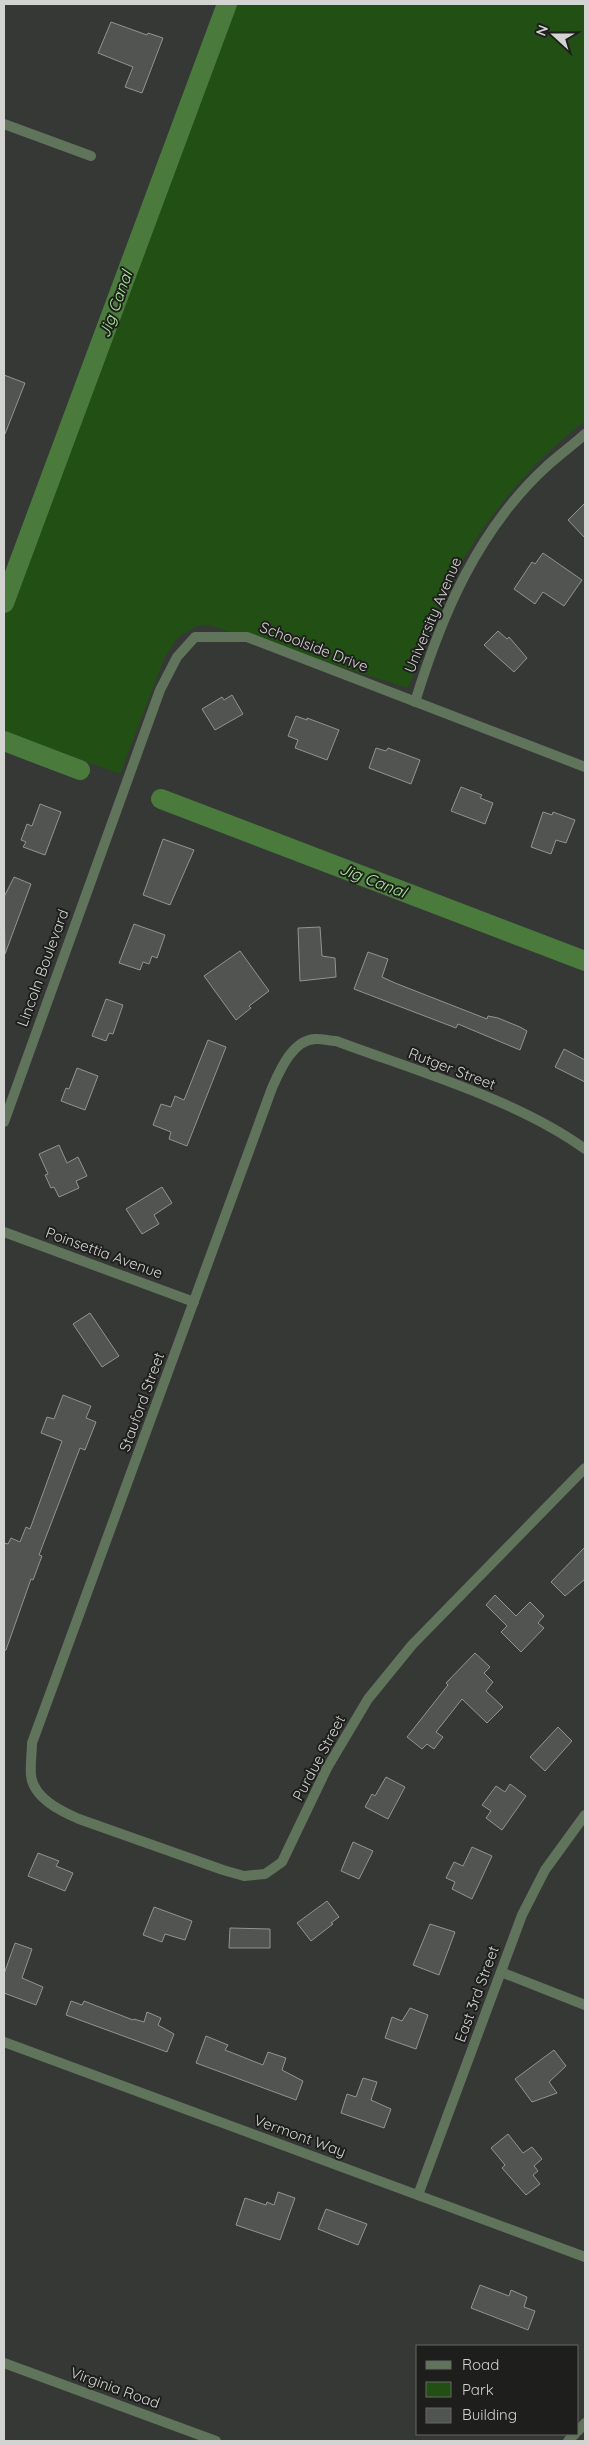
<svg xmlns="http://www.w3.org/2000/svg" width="589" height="2445" font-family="Quicksand,sans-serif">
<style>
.green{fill:#225014}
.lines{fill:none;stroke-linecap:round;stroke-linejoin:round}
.canal{stroke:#4a7b3d;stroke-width:20}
.building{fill:#515450;stroke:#919490}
.minor{stroke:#5f745a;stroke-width:10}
.labels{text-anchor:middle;stroke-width:4;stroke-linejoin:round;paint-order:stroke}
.street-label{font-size:15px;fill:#d3d4d2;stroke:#1e1f1d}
.water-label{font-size:16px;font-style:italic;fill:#a8ee96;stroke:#1e1f1d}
</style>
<rect width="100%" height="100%" fill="#353835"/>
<path class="green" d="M227,4h358v417c-52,40 -100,96 -130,154 -19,36 -32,76 -47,113l-200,-63 -11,1 -19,11 -14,22 -44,115 -116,-43v-143z"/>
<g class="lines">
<g class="canal">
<polyline points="4,603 227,4"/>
<polyline points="4,741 80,770"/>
<polyline points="161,799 585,961"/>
</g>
</g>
<g class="building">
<polygon points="111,22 147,35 148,33 163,38 142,93 125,87 133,67 98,53"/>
<polygon points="4,375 25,383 5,434 4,434"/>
<polygon points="585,503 585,538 568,520"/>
<polygon points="543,553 582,580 564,606 543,592 535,604 514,589 532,562 535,564"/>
<polygon points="498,631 507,639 509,637 527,658 514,672 484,645"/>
<polygon points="232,695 243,714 215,730 202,709 222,697 224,700"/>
<polygon points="296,716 307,720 307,718 339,730 327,760 295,748 298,740 288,736"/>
<polygon points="376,748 386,751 388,748 420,760 411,784 369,768"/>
<polygon points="461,787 482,795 480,798 493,803 485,824 451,811"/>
<polygon points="40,804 61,812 45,855 23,847 26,842 21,840 27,824 32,826"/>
<polygon points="543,812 552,815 553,812 575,820 566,843 556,840 551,854 531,847"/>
<polygon points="163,839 194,850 170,905 143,895"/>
<polygon points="14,877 31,884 5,954 4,897"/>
<polygon points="134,924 165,935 157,958 152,956 149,964 143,962 140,970 119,963"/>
<polygon points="320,927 322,956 335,958 336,977 300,981 298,928"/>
<polygon points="240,951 269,991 249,1006 251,1008 236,1020 204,976"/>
<polygon points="368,952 388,959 382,977 395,983 487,1019 488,1016 498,1018 520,1027 527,1031 520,1050 458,1024 456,1028 354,989"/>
<polygon points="106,999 123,1005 113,1034 109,1033 106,1041 92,1036"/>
<polygon points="208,1040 226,1047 187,1146 169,1139 171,1132 153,1125 161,1104 171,1107 175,1096 184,1100"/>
<polygon points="564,1049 585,1060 585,1082 555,1067"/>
<polygon points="77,1068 98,1076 85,1110 61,1101 66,1088 69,1089"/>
<polygon points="59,1145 67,1163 78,1157 87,1176 76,1181 79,1188 59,1197 54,1187 51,1188 45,1175 48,1174 39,1154"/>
<polygon points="162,1187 172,1203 154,1215 159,1224 142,1234 126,1209"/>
<polygon points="90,1313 119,1356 102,1367 73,1324"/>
<polygon points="63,1395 91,1406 86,1418 96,1422 85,1450 80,1448 39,1555 42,1556 33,1580 31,1579 6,1650 4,1650 4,1543 8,1544 11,1538 20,1542 26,1527 30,1529 62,1441 41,1433 47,1417 54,1419"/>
<polygon points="585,1547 585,1579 565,1596 551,1582"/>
<polygon points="495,1595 516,1616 530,1602 544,1616 538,1623 544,1628 521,1652 501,1632 507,1626 486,1605"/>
<polygon points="475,1653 490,1667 484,1673 493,1682 486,1691 503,1707 487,1723 462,1699 436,1732 443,1737 434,1749 427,1744 422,1749 407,1737 448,1685 446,1683"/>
<polygon points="558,1727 572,1741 545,1771 530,1757"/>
<polygon points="386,1777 405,1787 388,1819 365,1807 372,1794 375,1796"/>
<polygon points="510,1784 526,1796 502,1830 486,1818 491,1811 482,1805 496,1786 505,1792"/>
<polygon points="353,1842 373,1851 359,1879 341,1871"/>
<polygon points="472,1847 492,1856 472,1899 452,1889 455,1882 446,1878 454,1862 463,1866"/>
<polygon points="38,1853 59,1861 56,1866 73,1873 65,1891 28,1876"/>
<polygon points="327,1901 339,1917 331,1923 333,1924 311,1941 297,1923"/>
<polygon points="154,1907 192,1921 185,1940 165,1934 162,1942 143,1935"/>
<polygon points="430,1924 455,1932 439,1975 413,1965"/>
<polygon points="230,1928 270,1929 270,1948 229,1948"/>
<polygon points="15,1943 32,1949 22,1978 43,1987 36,2005 4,1993 4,1974"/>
<polygon points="71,2001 82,2005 84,2001 133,2020 134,2019 144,2022 147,2012 161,2018 158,2025 174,2034 167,2052 66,2015"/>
<polygon points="410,2008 428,2015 416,2049 385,2038 392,2017 402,2021"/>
<polygon points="206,2036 228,2045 225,2050 263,2065 268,2052 286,2058 282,2070 303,2081 296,2100 196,2063"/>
<polygon points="554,2050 566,2066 549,2082 557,2093 532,2102 515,2079"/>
<polygon points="363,2078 377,2082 371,2100 391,2109 384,2128 341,2113 347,2094 356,2097"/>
<polygon points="508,2134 523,2153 532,2147 542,2159 534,2166 538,2171 533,2175 540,2184 526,2195 502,2168 505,2165 491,2148"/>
<polygon points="278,2192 295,2198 280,2240 236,2225 245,2198 266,2205 267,2202 274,2205"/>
<polygon points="326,2209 367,2224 358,2245 318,2229"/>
<polygon points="480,2285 509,2296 511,2290 527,2297 524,2307 535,2311 528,2330 471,2308"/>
</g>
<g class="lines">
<g class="minor">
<polyline points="4,124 91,156"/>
<path d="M415,702c27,-88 63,-173 132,-236 12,-11 26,-21 38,-32"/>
<polyline points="4,1122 160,690 177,657 195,637 247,637 585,767"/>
<path d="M585,1149c-67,-49 -171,-79 -249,-108 -6,0 -13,-2 -20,-2 -23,0 -36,31 -44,49l-240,655c0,10 -2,22 -1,32 2,23 30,36 48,44l144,51 21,6 21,-2 17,-12 45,-94 41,-69 44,-54 173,-177"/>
<polyline points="4,1232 194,1302"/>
<polyline points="501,1972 585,2005"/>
<polyline points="4,2042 585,2257"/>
<polyline points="418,2195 522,1915 545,1870 585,1815"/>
<polyline points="4,2363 216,2441"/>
<polyline points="578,2431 585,2423"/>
<polyline points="568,2441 575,2434"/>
</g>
</g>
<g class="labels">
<g class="street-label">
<text transform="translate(433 615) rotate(-67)" y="5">University Avenue</text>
<text transform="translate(314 647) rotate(21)" y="5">Schoolside Drive</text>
<text transform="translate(43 968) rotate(-70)" y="5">Lincoln Boulevard</text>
<text transform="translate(452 1069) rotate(21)" y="5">Rutger Street</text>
<text transform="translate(104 1253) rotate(20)" y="5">Poinsettia Avenue</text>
<text transform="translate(142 1402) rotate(-70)" y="5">Stauford Street</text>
<text transform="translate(319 1758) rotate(-62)" y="5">Purdue Street</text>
<text transform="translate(477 1994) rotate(-70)" y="5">East 3rd Street</text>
<text transform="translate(300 2136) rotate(20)" y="5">Vermont Way</text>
<text transform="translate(115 2388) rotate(20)" y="5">Virginia Road</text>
</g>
<g class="water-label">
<text transform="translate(115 304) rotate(-70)" y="6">Jig Canal</text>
<text transform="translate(373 880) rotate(21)" y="6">Jig Canal</text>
</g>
</g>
<rect width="589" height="2445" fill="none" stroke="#d3d4d2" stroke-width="10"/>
<rect x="416" y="2345" width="162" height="90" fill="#1e1f1d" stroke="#666765"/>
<rect x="426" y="2361" width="25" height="8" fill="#5f745a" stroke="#666765"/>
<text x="462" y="2370" font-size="15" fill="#d3d4d2">Road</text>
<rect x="426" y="2382" width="25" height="15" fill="#225014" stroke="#666765"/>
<text x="462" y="2395" font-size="15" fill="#d3d4d2">Park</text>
<rect x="426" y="2408" width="25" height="15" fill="#515450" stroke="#666765"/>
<text x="462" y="2420" font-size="15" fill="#d3d4d2">Building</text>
<g transform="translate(554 35) rotate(291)" stroke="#1e1f1d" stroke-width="4" paint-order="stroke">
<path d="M0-4L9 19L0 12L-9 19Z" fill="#d3d4d2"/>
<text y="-8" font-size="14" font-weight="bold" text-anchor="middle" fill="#d3d4d2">N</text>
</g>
</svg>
